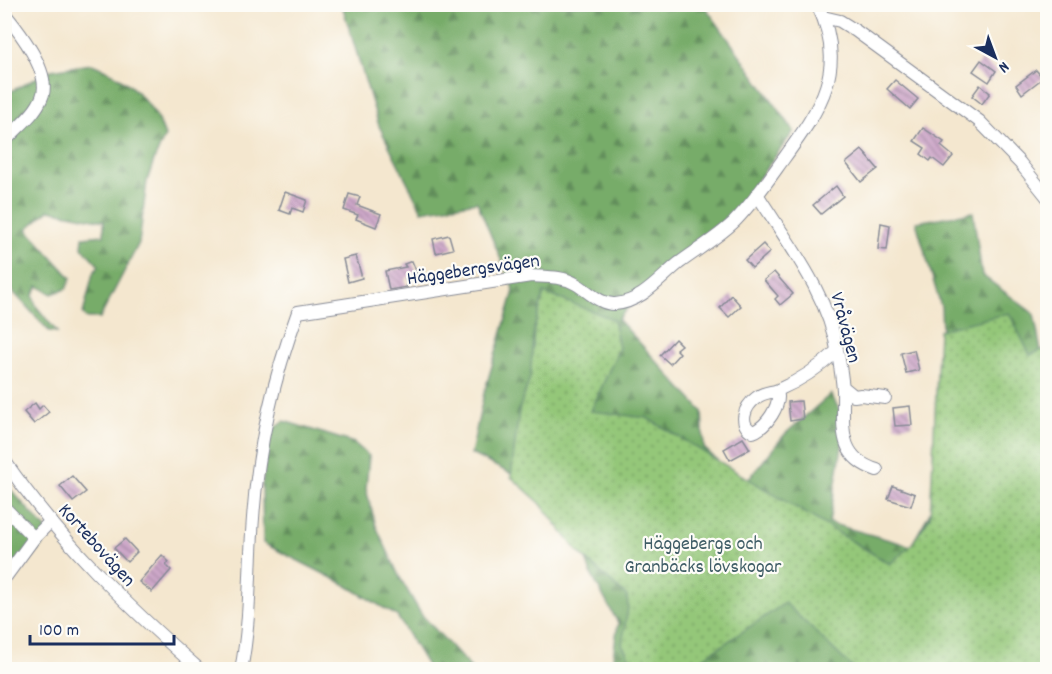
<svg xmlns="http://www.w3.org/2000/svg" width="1052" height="674" font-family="Dekko,sans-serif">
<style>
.forest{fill:url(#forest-firs);stroke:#496e64;stroke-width:1.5}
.park{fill:url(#park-dots);stroke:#587b6c;stroke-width:1.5}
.building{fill:url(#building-back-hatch)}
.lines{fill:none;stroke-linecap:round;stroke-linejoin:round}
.minor-casing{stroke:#888b96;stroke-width:14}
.minor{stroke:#fff;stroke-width:12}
.labels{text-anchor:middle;stroke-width:4.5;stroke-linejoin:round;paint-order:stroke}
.street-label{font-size:20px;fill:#1b2f5e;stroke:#fdfcf7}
.park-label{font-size:20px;fill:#3f5d66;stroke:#fdfcf7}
</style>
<defs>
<pattern id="forest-firs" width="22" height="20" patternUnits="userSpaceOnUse" patternTransform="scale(1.5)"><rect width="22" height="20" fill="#77ac69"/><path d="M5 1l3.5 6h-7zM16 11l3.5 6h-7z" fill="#618c5a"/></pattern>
<pattern id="park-dots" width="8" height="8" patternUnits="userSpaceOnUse" patternTransform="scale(1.5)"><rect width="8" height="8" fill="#94c779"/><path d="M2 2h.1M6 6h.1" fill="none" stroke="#78a266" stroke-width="1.8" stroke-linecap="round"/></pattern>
<pattern id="building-back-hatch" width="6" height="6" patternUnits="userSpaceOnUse" patternTransform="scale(1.5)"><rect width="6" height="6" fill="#cea8c9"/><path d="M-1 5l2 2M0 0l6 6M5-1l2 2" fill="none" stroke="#a689a6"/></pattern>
</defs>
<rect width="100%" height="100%" fill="#fdfcf7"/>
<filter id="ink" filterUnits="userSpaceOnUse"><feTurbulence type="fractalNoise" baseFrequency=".0167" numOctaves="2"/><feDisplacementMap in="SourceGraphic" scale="12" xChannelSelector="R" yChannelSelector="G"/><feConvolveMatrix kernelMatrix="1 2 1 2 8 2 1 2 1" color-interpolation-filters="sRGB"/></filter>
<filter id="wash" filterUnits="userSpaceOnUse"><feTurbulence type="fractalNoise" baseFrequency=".008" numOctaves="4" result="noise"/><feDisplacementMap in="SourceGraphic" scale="24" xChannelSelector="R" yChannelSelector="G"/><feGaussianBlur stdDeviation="1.35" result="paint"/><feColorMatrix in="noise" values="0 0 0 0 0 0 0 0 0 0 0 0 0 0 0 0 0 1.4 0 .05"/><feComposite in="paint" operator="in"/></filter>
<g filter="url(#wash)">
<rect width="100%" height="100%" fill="#f4e7cf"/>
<g class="forest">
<polygon points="342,5 704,5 794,131 733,213 656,275 618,319 702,411 704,448 744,485 785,434 831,394 846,423 829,523 911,546 948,480 941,307 916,222 973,212 982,275 1034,314 1046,378 1047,669 622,669 613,656 618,623 591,574 566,501 471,454 484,393 514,291 477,202 422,211 379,126"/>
<path d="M92,64c34,12 62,39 73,72l-11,24 -7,21 -8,62 -39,75h-14l-3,-4 10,-41 6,-7 -17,-19 1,-10 21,-2v-14l-55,-11 -22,19 44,49 -5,11 -14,5 -14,-8 -5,9 3,11 21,26 -8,-1 -44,-48 -1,-188 47,-25z"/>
<polygon points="284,421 354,443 369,456 366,489 376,526 399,576 421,614 472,669 429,669 397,616 344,584 263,543 262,485 269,432"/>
<polygon points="4,482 51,535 5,587 4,587"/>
</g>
<polygon class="park" points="544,293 613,319 619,348 591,411 647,418 890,564 911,545 930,517 939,330 1009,313 1030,355 1047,348 1047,669 854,669 785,603 687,669 636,669 622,644 628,608 627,596 577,551 540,503 511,477 519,410 530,378 534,329"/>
<g id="blocks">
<g class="building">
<polygon points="981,60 996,71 989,82 973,71"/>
<polygon points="1036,70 1043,78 1022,94 1016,85"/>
<polygon points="895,80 918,99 910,109 887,89"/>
<polygon points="980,85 990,93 982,104 972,96"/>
<polygon points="923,128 944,142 941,146 953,156 944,167 932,158 930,161 921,154 925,148 914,141"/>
<polygon points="862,150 878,169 861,182 846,163"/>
<polygon points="836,186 843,196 821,214 813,205"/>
<polygon points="285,192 307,200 303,212 292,208 290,214 279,210"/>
<polygon points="349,194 360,197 357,205 381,214 376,227 356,219 358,215 344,210"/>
<polygon points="881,223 890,225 887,250 878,249"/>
<polygon points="449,235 453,249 436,253 433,239"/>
<polygon points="763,244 770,252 752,268 745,260"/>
<polygon points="356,256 362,278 348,282 343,259"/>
<polygon points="412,261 417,273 405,279 407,287 389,290 385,271 406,267 404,264"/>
<polygon points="774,272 793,294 780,305 775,299 778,296 764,280"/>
<polygon points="731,295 741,306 729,317 720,308"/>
<polygon points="675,339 681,345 676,349 680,353 670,364 660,355"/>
<polygon points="914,350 919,370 906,373 901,353"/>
<polygon points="801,401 803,419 790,421 788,402"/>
<polygon points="35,403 39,409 43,405 49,412 34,424 24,412"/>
<polygon points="910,406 912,425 895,426 893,408"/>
<polygon points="743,438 750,449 730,460 724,449"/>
<polygon points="72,476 86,492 73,502 60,486"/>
<polygon points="893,486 915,494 911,506 888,499"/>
<polygon points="125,539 137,552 127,562 114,548"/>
<polygon points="162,555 169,562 166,565 171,570 152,592 139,582"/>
</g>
</g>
</g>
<g filter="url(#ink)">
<use href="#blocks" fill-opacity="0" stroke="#888b96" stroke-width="1.5"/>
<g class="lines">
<g class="minor-casing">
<g id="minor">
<path d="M4,13c15,18 48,60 38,84 -6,16 -22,28 -33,40"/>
<polyline points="823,17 840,21 856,31 979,121 1020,163 1048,198"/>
<path d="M757,194c32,51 71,99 81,160 2,11 4,24 5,36 1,36 -7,67 34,80"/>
<polyline points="843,387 854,396 861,395 885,398"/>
<path d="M777,391c5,14 -11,36 -24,41 -15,-7 -9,-25 3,-34 7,-6 14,-5 22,-8 21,-9 43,-24 59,-39"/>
<path d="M4,460c55,80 123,146 196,210"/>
<polyline points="4,507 34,538"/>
<polyline points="4,579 34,538 51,521"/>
<path d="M241,670c10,-50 8,-102 12,-152 5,-71 20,-139 45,-206l233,-36c16,1 31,0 45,8 11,6 24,21 39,20 27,-2 45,-26 64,-41 19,-14 38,-25 55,-41 18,-18 33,-40 48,-61 37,-51 68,-92 35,-157"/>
</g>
</g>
<use href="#minor" class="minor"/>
</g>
</g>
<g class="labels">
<g class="street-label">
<text transform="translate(473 268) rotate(-8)" y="7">Häggebergsvägen</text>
<text transform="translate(847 327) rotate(75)" y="7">Vråvägen</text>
<text transform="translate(98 544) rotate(48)" y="7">Kortebovägen</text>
</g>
<g class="park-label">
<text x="703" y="549">Häggebergs och<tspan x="703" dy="23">Granbäcks lövskogar</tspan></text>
</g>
</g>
<rect width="1052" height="674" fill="none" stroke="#fdfcf7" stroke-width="24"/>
<g transform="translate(995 57) rotate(139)" stroke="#fdfcf7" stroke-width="4.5" paint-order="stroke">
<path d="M0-4.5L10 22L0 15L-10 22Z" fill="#1b2f5e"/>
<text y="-9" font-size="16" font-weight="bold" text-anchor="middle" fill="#1b2f5e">N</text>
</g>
<path d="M30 635v9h144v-9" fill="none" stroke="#1b2f5e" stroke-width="3"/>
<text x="39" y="635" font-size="18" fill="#1b2f5e" stroke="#fdfcf7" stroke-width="4.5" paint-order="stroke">100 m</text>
</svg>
